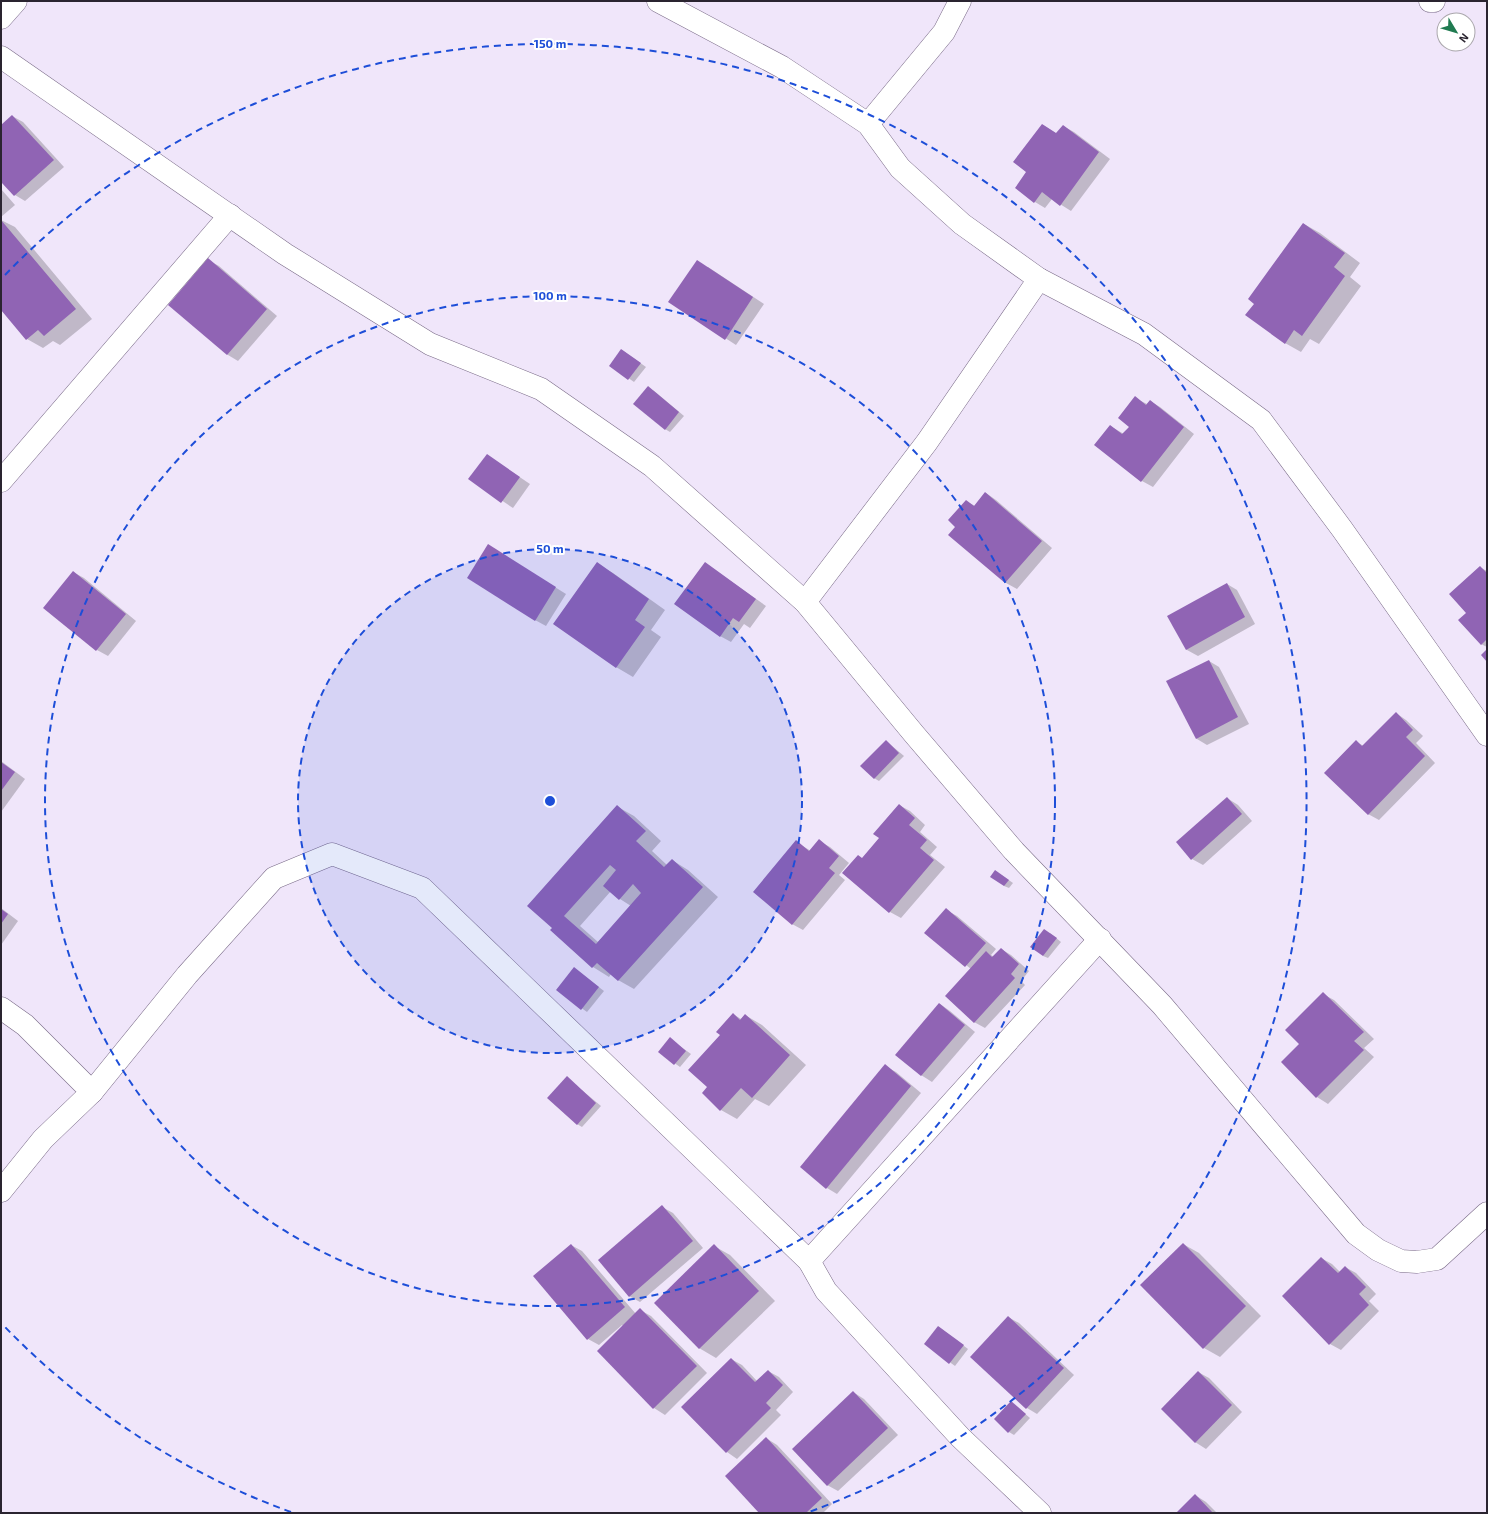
<svg xmlns="http://www.w3.org/2000/svg" width="1488" height="1514" font-family="'Exo 2',sans-serif">
<style>
.shadow{fill:#0003;fill-rule:evenodd}
.building{fill:#9064b4;fill-rule:evenodd}
.lines{fill:none;stroke-linecap:round;stroke-linejoin:round}
.minor-casing{stroke:#796a87;stroke-width:23}
.minor{stroke:#fff;stroke-width:22}
.ring{fill:none;stroke:#1d4ed8;stroke-width:2;stroke-dasharray:7 5}
.centre{fill:#1d4ed8;stroke:#fff;stroke-width:2}
.ring-label{font-size:12px;text-anchor:middle;font-weight:bold;fill:#1d4ed8;stroke:#fff;stroke-width:4;stroke-linejoin:round;paint-order:stroke}
</style>
<rect width="100%" height="100%" fill="#f0e6fa"/>
<g class="shadow">
<polygon points="12,116 23,122 64,167 25,201 15,195 1,180 1,126"/>
<polygon points="1043,125 1057,134 1063,126 1074,132 1110,159 1071,211 1052,199 1045,208 1035,202 1027,172"/>
<polygon points="1,189 15,205 1,217"/>
<polygon points="1,220 15,227 92,319 60,345 53,341 43,348 27,339 1,308"/>
<polygon points="1304,224 1320,233 1360,263 1350,277 1361,286 1319,344 1310,339 1301,352 1285,343 1255,303"/>
<polygon points="208,260 219,266 277,316 238,361 228,355 170,305"/>
<polygon points="708,267 764,304 736,345 670,302"/>
<polygon points="622,350 646,367 634,382 611,366"/>
<polygon points="653,390 684,416 670,432 665,429"/>
<polygon points="1135,398 1147,404 1150,401 1160,407 1194,434 1153,487 1142,481 1096,445 1110,426 1124,434 1130,426"/>
<polygon points="487,455 530,484 513,508 470,479"/>
<polygon points="986,493 996,500 1052,548 1017,589 1006,583 950,535 957,527 966,501 975,506"/>
<polygon points="499,552 566,594 546,626 535,620"/>
<polygon points="705,563 766,606 750,628 744,624 731,642 720,636"/>
<polygon points="597,564 613,573 665,610 651,630 661,637 633,677 616,667 555,623"/>
<polygon points="1481,568 1487,571 1487,647 1481,644 1467,613"/>
<polygon points="73,572 84,578 136,621 108,656 97,650"/>
<polygon points="1227,584 1237,590 1255,624 1198,656 1187,650 1169,616"/>
<polygon points="1209,661 1219,667 1249,724 1207,745 1197,739"/>
<polygon points="1396,713 1406,720 1423,736 1416,743 1435,763 1379,820 1368,814 1356,742 1364,746"/>
<polygon points="886,741 904,756 879,781 874,778"/>
<polygon points="1,761 25,779 1,812"/>
<polygon points="1227,798 1238,805 1252,821 1203,865 1192,859"/>
<polygon points="899,805 910,811 925,825 920,832 937,847 930,855 945,867 901,918 890,912 844,873 863,859 880,838"/>
<path d="M618,807l16,9 27,25 -9,10 15,14 5,-5 16,10 30,27 -84,92 -16,-9 -7,-6 -2,3 -16,-10 -40,-39zM611,891l9,8 11,7 -33,36 -18,-16z"/>
<polygon points="819,841 830,847 849,863 839,875 845,880 803,930 792,924 796,842 811,851"/>
<polygon points="1000,874 1013,883 1009,888 1004,886"/>
<polygon points="1,908 18,921 1,945"/>
<polygon points="946,910 957,916 996,949 991,955 994,957 1001,949 1011,955 1029,971 1021,981 1025,985 985,1028 974,1022 971,969 926,933"/>
<polygon points="1050,933 1061,942 1048,958 1043,956"/>
<polygon points="574,968 604,991 587,1012 557,990"/>
<polygon points="1323,994 1334,1000 1374,1039 1364,1048 1374,1057 1328,1104 1317,1097 1282,1062 1301,1044"/>
<polygon points="940,1004 950,1011 975,1032 932,1082 921,1075"/>
<polygon points="733,1014 741,1019 745,1015 762,1025 806,1065 769,1106 755,1099 737,1119 721,1110 709,1087 721,1035"/>
<polygon points="670,1039 691,1054 680,1067 659,1052"/>
<polygon points="885,1066 896,1072 921,1093 837,1194 827,1188 801,1167"/>
<polygon points="567,1078 601,1106 582,1127 577,1124"/>
<polygon points="662,1207 673,1213 703,1248 640,1302 629,1296"/>
<polygon points="1183,1244 1199,1253 1261,1316 1220,1357 1204,1348 1141,1285"/>
<polygon points="571,1245 582,1251 636,1314 640,1310 651,1316 707,1373 665,1415 654,1408 598,1351 623,1326 622,1325 599,1345 588,1339"/>
<polygon points="714,1246 730,1255 775,1301 716,1358 699,1348"/>
<polygon points="1321,1258 1332,1264 1340,1272 1345,1267 1356,1273 1376,1294 1369,1301 1379,1311 1341,1350 1330,1344"/>
<polygon points="1008,1317 1019,1323 1074,1375 1037,1414 1027,1408"/>
<polygon points="939,1327 968,1349 955,1366 925,1344"/>
<polygon points="731,1359 742,1365 757,1381 768,1371 779,1377 793,1392 776,1410 781,1415 737,1459 727,1452"/>
<polygon points="1198,1372 1209,1378 1242,1412 1206,1449 1195,1442"/>
<polygon points="853,1392 864,1399 898,1435 838,1491 827,1485"/>
<polygon points="1011,1402 1030,1418 1014,1435 1009,1432"/>
<polygon points="766,1438 777,1445 832,1504 823,1513 761,1513"/>
<polygon points="1195,1495 1206,1502 1217,1513 1177,1513"/>
</g>
<g class="building">
<polygon points="12,115 54,160 14,196 1,182 1,125"/>
<polygon points="1042,124 1056,133 1063,125 1099,152 1060,206 1042,192 1034,203 1015,188 1026,172 1013,162"/>
<polygon points="1,220 76,309 44,336 38,330 26,340 1,310"/>
<polygon points="1303,223 1345,253 1334,267 1345,276 1302,336 1294,330 1285,344 1245,315 1254,304 1248,299"/>
<polygon points="208,258 267,309 227,355 168,305"/>
<polygon points="697,260 753,297 725,340 668,302"/>
<polygon points="621,349 641,363 628,380 609,366"/>
<polygon points="648,386 679,412 665,430 633,404"/>
<polygon points="1135,396 1146,405 1150,400 1184,427 1141,482 1094,445 1110,425 1122,434 1129,427 1118,418"/>
<polygon points="487,454 520,477 501,503 468,479"/>
<polygon points="985,492 1042,541 1005,583 948,535 955,527 948,520 966,500 974,506"/>
<polygon points="488,544 556,587 535,621 467,578"/>
<polygon points="597,562 649,599 635,620 645,627 616,668 553,624"/>
<polygon points="705,562 756,599 739,622 733,618 720,637 674,604"/>
<polygon points="1480,566 1486,572 1487,571 1487,639 1481,645 1458,620 1466,613 1449,594"/>
<polygon points="73,571 126,614 96,651 43,608"/>
<polygon points="1227,583 1245,617 1186,650 1167,616"/>
<polygon points="1487,649 1487,662 1481,655"/>
<polygon points="1209,660 1238,717 1196,739 1166,681"/>
<polygon points="1396,712 1413,730 1406,737 1425,756 1368,815 1324,773 1356,740 1362,746"/>
<polygon points="886,740 899,753 874,779 860,766"/>
<polygon points="1,762 15,772 1,791"/>
<polygon points="1227,797 1242,814 1191,860 1176,842"/>
<polygon points="899,804 915,818 909,825 927,840 920,848 934,860 889,913 842,873 858,855 862,858 879,838 873,834"/>
<path d="M617,805l29,26 -10,10 28,26 8,-8 31,28 -85,94 -21,-18 -5,5 -42,-38 2,-2 -25,-22zM610,865l6,5 -13,16 16,14 14,-16 8,9 -45,51 -32,-28z"/>
<polygon points="819,839 839,856 829,868 835,873 792,925 753,892 796,840 809,851"/>
<polygon points="995,870 1009,880 1004,886 990,877"/>
<polygon points="946,908 986,943 965,967 924,933"/>
<polygon points="1,909 8,914 1,924"/>
<polygon points="1044,929 1057,938 1043,956 1030,947"/>
<polygon points="1001,948 1019,964 1011,974 1015,978 974,1023 945,996 986,951 992,957"/>
<polygon points="574,967 599,987 581,1010 556,990"/>
<polygon points="1323,992 1364,1032 1354,1041 1364,1050 1316,1098 1281,1062 1299,1044 1285,1030"/>
<polygon points="939,1003 965,1025 921,1076 895,1055"/>
<polygon points="733,1013 740,1020 745,1014 790,1055 752,1098 741,1088 720,1111 702,1093 707,1087 688,1070 720,1035 716,1032"/>
<polygon points="670,1037 686,1051 674,1065 658,1052"/>
<polygon points="885,1064 911,1086 826,1189 800,1167"/>
<polygon points="567,1076 596,1103 577,1125 547,1098"/>
<polygon points="662,1205 693,1241 629,1297 598,1260"/>
<polygon points="1183,1243 1246,1306 1203,1349 1140,1285"/>
<polygon points="571,1244 625,1307 587,1340 533,1276"/>
<polygon points="714,1244 759,1291 699,1349 654,1303"/>
<polygon points="1321,1257 1338,1273 1345,1266 1366,1287 1359,1294 1369,1305 1329,1345 1282,1296"/>
<polygon points="640,1308 697,1366 653,1409 597,1351"/>
<polygon points="1008,1316 1064,1368 1026,1409 970,1357"/>
<polygon points="938,1326 964,1345 949,1364 924,1344"/>
<polygon points="731,1358 755,1382 768,1370 783,1385 766,1403 771,1408 726,1453 681,1407"/>
<polygon points="1198,1371 1232,1405 1195,1443 1161,1409"/>
<polygon points="853,1391 888,1428 827,1486 792,1449"/>
<polygon points="1011,1401 1026,1414 1008,1433 994,1419"/>
<polygon points="766,1437 822,1498 806,1513 759,1513 725,1476"/>
<polygon points="1195,1494 1213,1513 1176,1513"/>
</g>
<g class="lines">
<g class="minor-casing">
<g id="minor">
<polyline points="658,1 782,67 868,124 900,168 962,224 1039,279 1144,334 1261,420 1342,529 1487,735"/>
<polyline points="1430,1 1434,1"/>
<polyline points="1,18 16,1"/>
<polyline points="1,57 285,254 430,344 541,389 652,466 805,602 914,734 1014,851 1162,1005 1356,1234 1378,1250 1401,1261 1417,1262 1437,1259 1487,1213"/>
<polyline points="868,124 944,32 960,1"/>
<polyline points="1,481 230,215"/>
<polyline points="805,602 927,442 1039,279"/>
<polyline points="1,1008 25,1025 92,1092 43,1139 1,1191"/>
<polyline points="92,1092 187,975 274,878 332,854 422,888 809,1261"/>
<polyline points="1040,1513 960,1437 826,1291 809,1261 1100,939"/>
</g>
</g>
<use href="#minor" class="minor"/>
</g>
<circle cx="550" cy="801" r="252" fill="#1d4ed8" fill-opacity=".12"/>
<g class="ring">
<circle cx="550" cy="801" r="252"/>
<circle cx="550" cy="801" r="505"/>
<path d="M291 1512A757 757 0 0 1 5 1327M5 275A757 757 0 1 1 809 1512"/>
</g>
<circle cx="550" cy="801" r="6" class="centre"/>
<g class="ring-label">
<text x="550" y="48">150 m</text>
<text x="550" y="300">100 m</text>
<text x="550" y="553">50 m</text>
</g>
<rect width="1488" height="1514" fill="none" stroke="#2a2430" stroke-width="4"/>
<g transform="translate(1456 32) rotate(128)"><circle r="19" fill="#ffffff" stroke="#aaa7ac"/>
<path d="M0-3L7 15L0 10L-7 15Z" fill="#207b51"/>
<text y="-6" font-size="11" font-weight="bold" text-anchor="middle" fill="#2a2430">N</text>
</g>
</svg>
